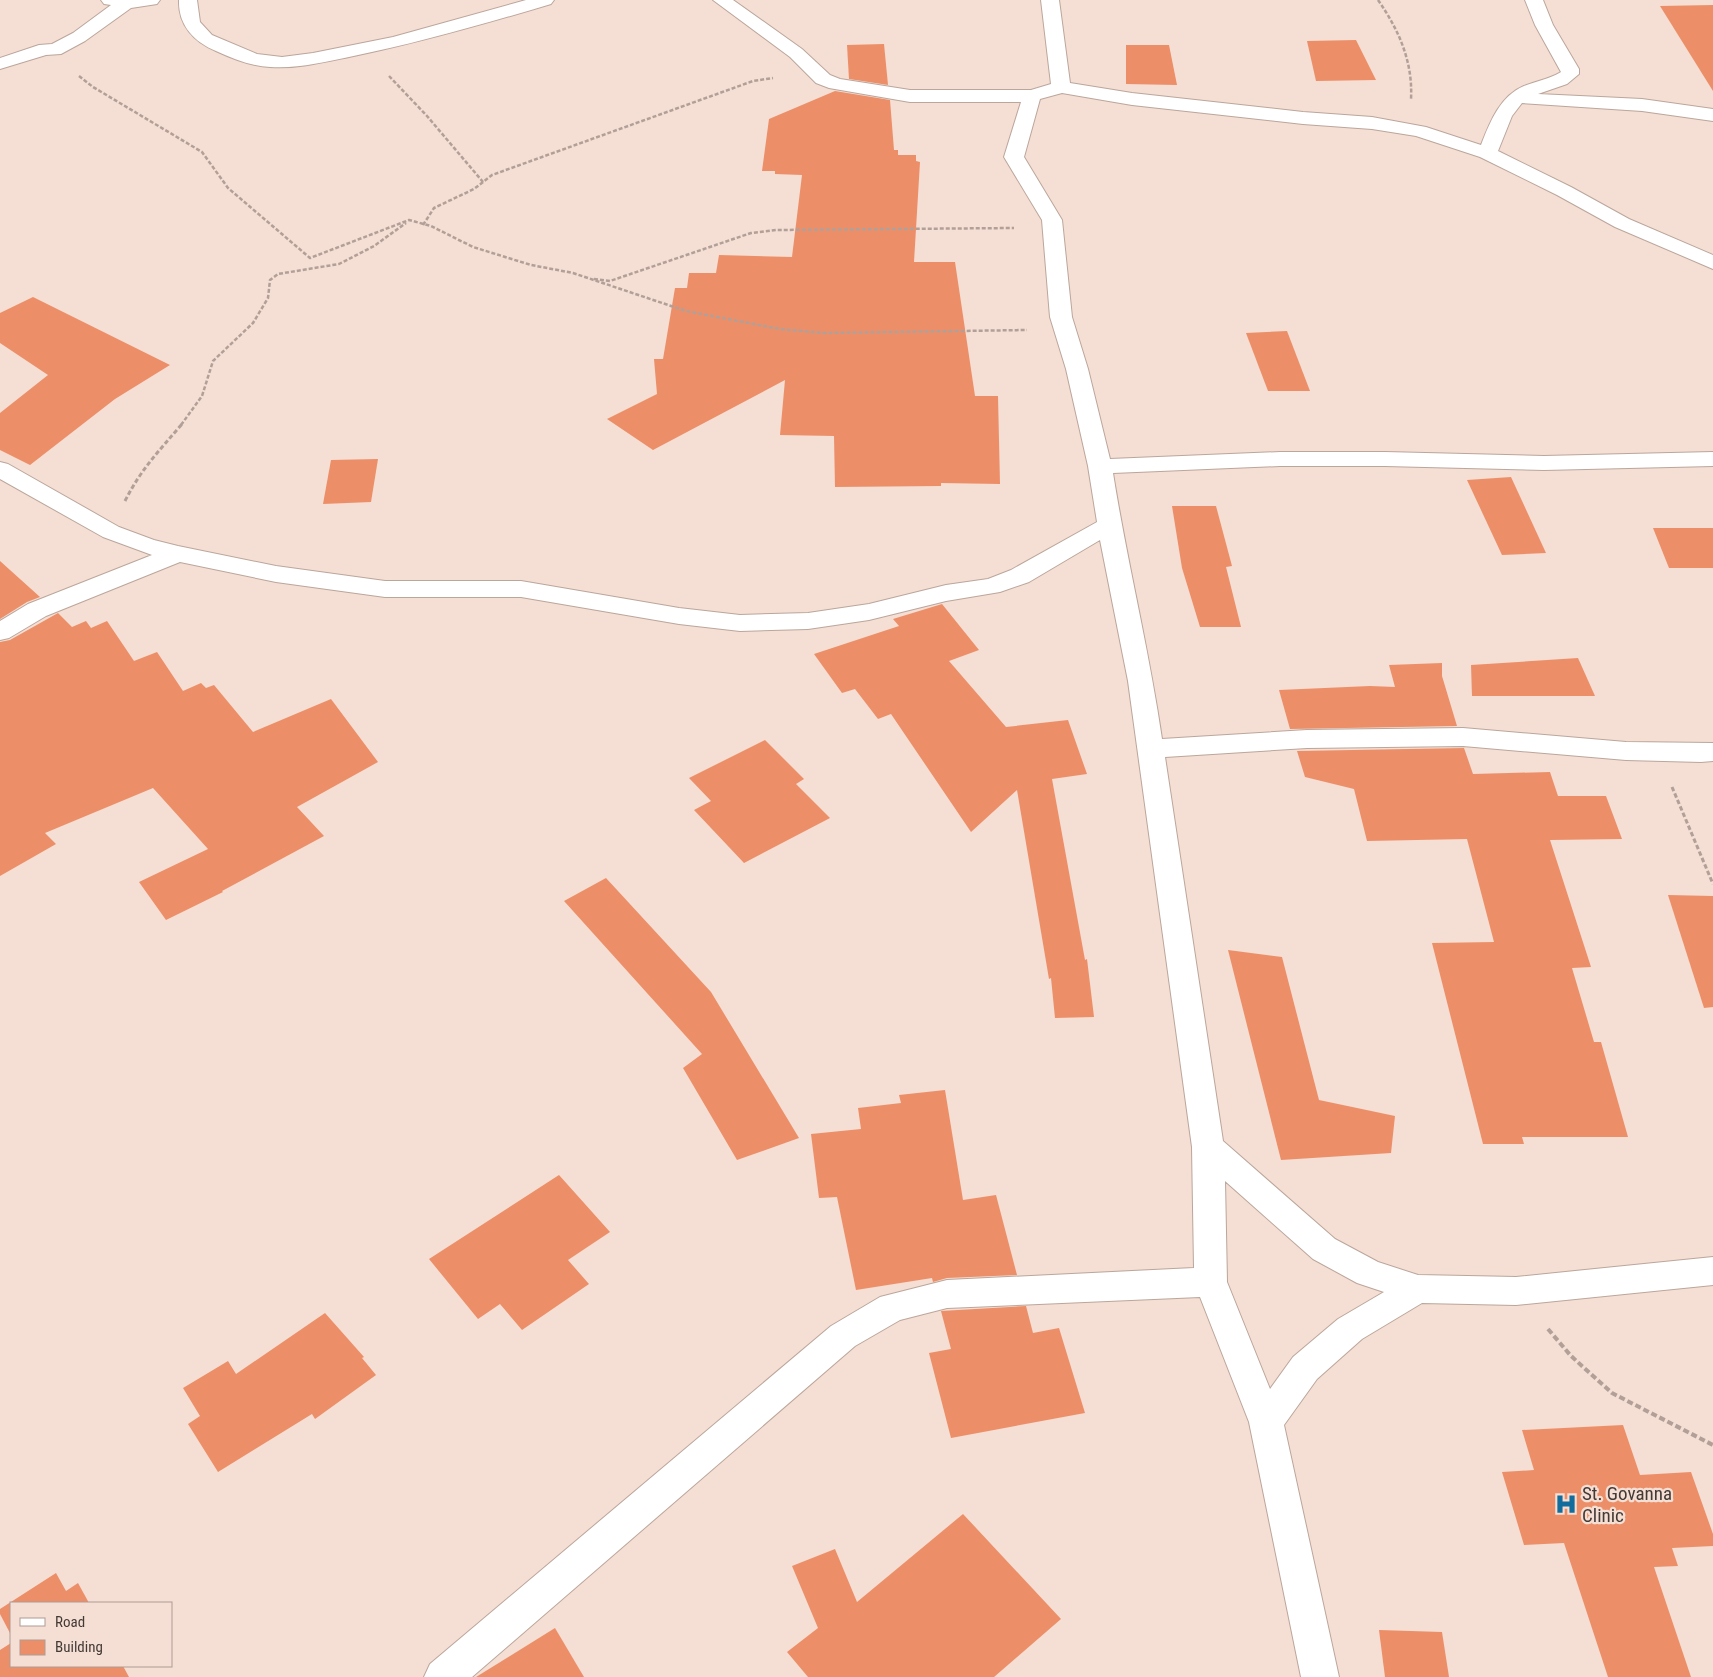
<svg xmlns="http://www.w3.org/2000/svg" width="1713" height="1677" font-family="'Roboto Condensed',sans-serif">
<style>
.building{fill:#ec8f68}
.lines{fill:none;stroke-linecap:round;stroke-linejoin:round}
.street-casing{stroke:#bba69b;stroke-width:2}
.path-far2{stroke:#b2a098;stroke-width:2.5;stroke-dasharray:4 2;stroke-linecap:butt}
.path-far1{stroke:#b2a098;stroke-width:3;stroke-dasharray:4.5 2.5;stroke-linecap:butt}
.path{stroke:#b2a098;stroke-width:4;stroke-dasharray:6 3;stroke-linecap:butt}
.street{fill:#fff;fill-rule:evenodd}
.labels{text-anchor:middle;stroke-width:4.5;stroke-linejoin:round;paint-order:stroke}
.near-poi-label{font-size:19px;fill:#433a36;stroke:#f5ded3;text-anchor:start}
</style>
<rect width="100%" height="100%" fill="#f5ded3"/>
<g class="building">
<polygon points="1713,5 1713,91 1660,6"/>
<polygon points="1356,40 1376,80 1316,81 1307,41"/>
<polygon points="884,44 888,85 849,79 847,45"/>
<polygon points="1126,45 1169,45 1177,85 1126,84"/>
<polygon points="835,91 890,100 894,150 898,150 898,155 916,155 916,161 920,162 914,262 955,262 975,396 998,396 1000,484 941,483 941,486 835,487 834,436 780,435 785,380 653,450 607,419 657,394 654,359 663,359 675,288 687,288 689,273 716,273 719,255 792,257 802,175 775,174 775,171 762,171 769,119"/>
<polygon points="33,297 170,365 115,399 30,465 0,450 0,413 48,375 0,343 0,313"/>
<polygon points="1287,331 1310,391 1268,391 1246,333"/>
<polygon points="378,459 371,502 323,504 331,460"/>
<polygon points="1511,477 1546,553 1502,555 1467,480"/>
<polygon points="1172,506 1216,506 1232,566 1226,567 1241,627 1200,627 1182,568"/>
<polygon points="1653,528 1713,528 1713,568 1669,568"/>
<polygon points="0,561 40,597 27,602 0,619"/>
<polygon points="942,604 979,650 949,661 1006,727 1068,720 1087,774 1052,779 1085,960 1087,959 1094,1017 1055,1018 1051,978 1049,979 1017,790 971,832 891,714 878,719 855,689 842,693 814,654 899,626 893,619"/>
<polygon points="58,613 72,627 86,621 91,628 107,621 134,661 157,652 183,691 201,683 206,688 214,685 253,732 331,699 378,762 297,807 324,836 222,891 223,892 166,920 139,882 208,849 153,788 45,833 56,844 0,876 0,642 10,640"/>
<polygon points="1578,658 1595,696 1472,696 1471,665"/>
<polygon points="1442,663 1442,676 1457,726 1290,729 1279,690 1370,686 1395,687 1389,665"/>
<polygon points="765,740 804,779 796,784 830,818 744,863 694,810 711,801 689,778"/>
<polygon points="1464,748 1473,774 1550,772 1558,796 1606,796 1622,839 1550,840 1591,967 1572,968 1594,1042 1601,1042 1628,1137 1522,1137 1524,1144 1483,1144 1432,943 1494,942 1467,839 1367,841 1354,789 1305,777 1297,751"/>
<polygon points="606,878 711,992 799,1138 737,1160 683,1068 702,1054 564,901"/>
<polygon points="1668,895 1713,896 1713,1007 1704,1008"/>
<polygon points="1228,950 1282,957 1319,1100 1395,1116 1391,1153 1281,1160"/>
<polygon points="945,1090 963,1200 996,1195 1017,1275 947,1278 933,1282 932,1278 856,1290 837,1197 819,1198 811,1134 861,1129 858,1108 901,1103 899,1095"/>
<polygon points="559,1175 610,1232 568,1260 589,1284 522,1330 500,1304 478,1319 429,1259"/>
<polygon points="1026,1306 1033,1333 1059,1328 1085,1413 951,1438 929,1353 951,1349 941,1311"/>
<polygon points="325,1313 364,1357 362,1358 376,1375 315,1419 312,1414 218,1472 188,1424 200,1416 183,1388 228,1361 236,1374"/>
<polygon points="1623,1425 1640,1475 1691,1472 1713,1534 1713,1546 1672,1548 1678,1566 1654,1567 1691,1677 1608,1677 1564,1543 1524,1545 1502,1472 1534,1470 1522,1430"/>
<polygon points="963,1514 1061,1619 994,1677 808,1677 787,1652 818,1628 792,1566 835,1549 857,1602"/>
<polygon points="56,1573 66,1591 78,1583 89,1603 11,1603 11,1635 0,1614 0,1609"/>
<polygon points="555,1628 584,1677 476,1677"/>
<polygon points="1379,1630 1442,1632 1449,1677 1385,1677"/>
<polygon points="11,1643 11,1666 123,1666 129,1677 0,1677 0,1650"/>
</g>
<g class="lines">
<g class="street-casing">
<g id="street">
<polygon points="101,0 160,0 157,4 131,8 85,41 61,54 46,55 0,69 0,58 39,45 52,44 73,33 111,5 104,4"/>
<path d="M179,0h18l3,22 12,13 45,19 25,3 31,-4 80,-16 133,-37h28l-3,4c-67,20 -133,39 -202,53 -25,5 -52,12 -79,10 -19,-1 -37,-8 -54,-16 -22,-9 -38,-26 -37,-51z"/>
<path d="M713,0h20l69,49 28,26 10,4 70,11h121l20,-6 -10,-84h18l11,83 62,10 171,19 69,5 54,10 55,18c9,-23 19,-49 43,-59 13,-5 25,-7 37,-14l-26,-47 -10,-25h18l10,25 26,44v5l-12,10 -29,10 104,5 71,10v12l-71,-10 -120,-8 -10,13 -14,35 73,36 58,32 84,36v14l-98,-42 -58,-32 -77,-38 -64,-21 -44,-7 -69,-5 -171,-19 -70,-12 -22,6 -16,58 38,63 10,97 16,52 22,90 170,-7h105l159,4 169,-4v14l-169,4 -159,-4h-105l-167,7c14,89 36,176 49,266l145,-9 156,-2 163,14 87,1v18l-12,1 -75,-2 -163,-14 -156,2 -142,9 58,384 112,98 43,23 40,13 98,2 197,-20v28l-197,20 -94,-2 -60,36 -45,40 -33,46 55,252h-38l-52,-255 -49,-125 -253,11 -47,12 -45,26 -383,331h-48l6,-13 401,-338 49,-29 67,-17 247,-12 -2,-121 -64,-466 -28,-141 -71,42 -29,10 -54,9 -77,19 -61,9 -68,2 -61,-7 -158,-27h-136l-109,-15 -96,-20 -134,54 -37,22 -9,2v-19l28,-17 124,-49 -49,-18 -103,-58v-17l8,2 111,63 35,13 24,6 98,20 109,15h136l158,27 61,7 68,-2 61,-9 77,-19 42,-6 23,-9 86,-48 -9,-56 -22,-97 -16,-52 -8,-97 -38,-63 17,-55h-111l-81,-14 -13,-5 -26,-26zM1225,1181l88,78 44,24 27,9 -46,27 -45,38 -23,32 -43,-107z"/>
</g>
</g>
<g class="path-far2">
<path d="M1378,0c21,30 35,62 33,99"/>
<polyline points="79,76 93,87 202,152 228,188 310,258 409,220 431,226 473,247 531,265 573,273 686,311 780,329 823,333 1027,330"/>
<polyline points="389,76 427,116 483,182"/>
<polyline points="423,225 434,208 474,189 492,175 753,81 773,78"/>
<polyline points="594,279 610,281 751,233 776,230 1014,228"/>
<polyline points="181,425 202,396 213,361 253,323 268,298 270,280 278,274 339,264 374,246 406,223"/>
</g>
<g class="path-far1">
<path d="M125,501c16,-32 34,-50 57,-77"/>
<polyline points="1672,787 1713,884"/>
</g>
<polyline class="path" points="1548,1329 1571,1356 1612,1393 1713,1445"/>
<use href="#street" class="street"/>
</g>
<defs>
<g id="hospital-bare" transform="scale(1.725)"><path d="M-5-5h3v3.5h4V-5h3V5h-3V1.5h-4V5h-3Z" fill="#136d9c" stroke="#f5ded3" stroke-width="2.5" paint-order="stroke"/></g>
</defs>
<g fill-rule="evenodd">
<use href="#hospital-bare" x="1566" y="1504"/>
</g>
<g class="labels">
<g class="near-poi-label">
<text x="1582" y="1500">St. Govanna<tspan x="1582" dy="22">Clinic</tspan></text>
</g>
</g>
<rect x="10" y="1602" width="162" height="65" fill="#f5ded3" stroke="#ae9c94"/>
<rect x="20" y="1618" width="25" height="8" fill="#ffffff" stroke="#ae9c94"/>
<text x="55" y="1627" font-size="15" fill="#433a36">Road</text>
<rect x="20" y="1640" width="25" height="15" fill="#ec8f68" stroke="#ae9c94"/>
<text x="55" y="1652" font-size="15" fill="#433a36">Building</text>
</svg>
